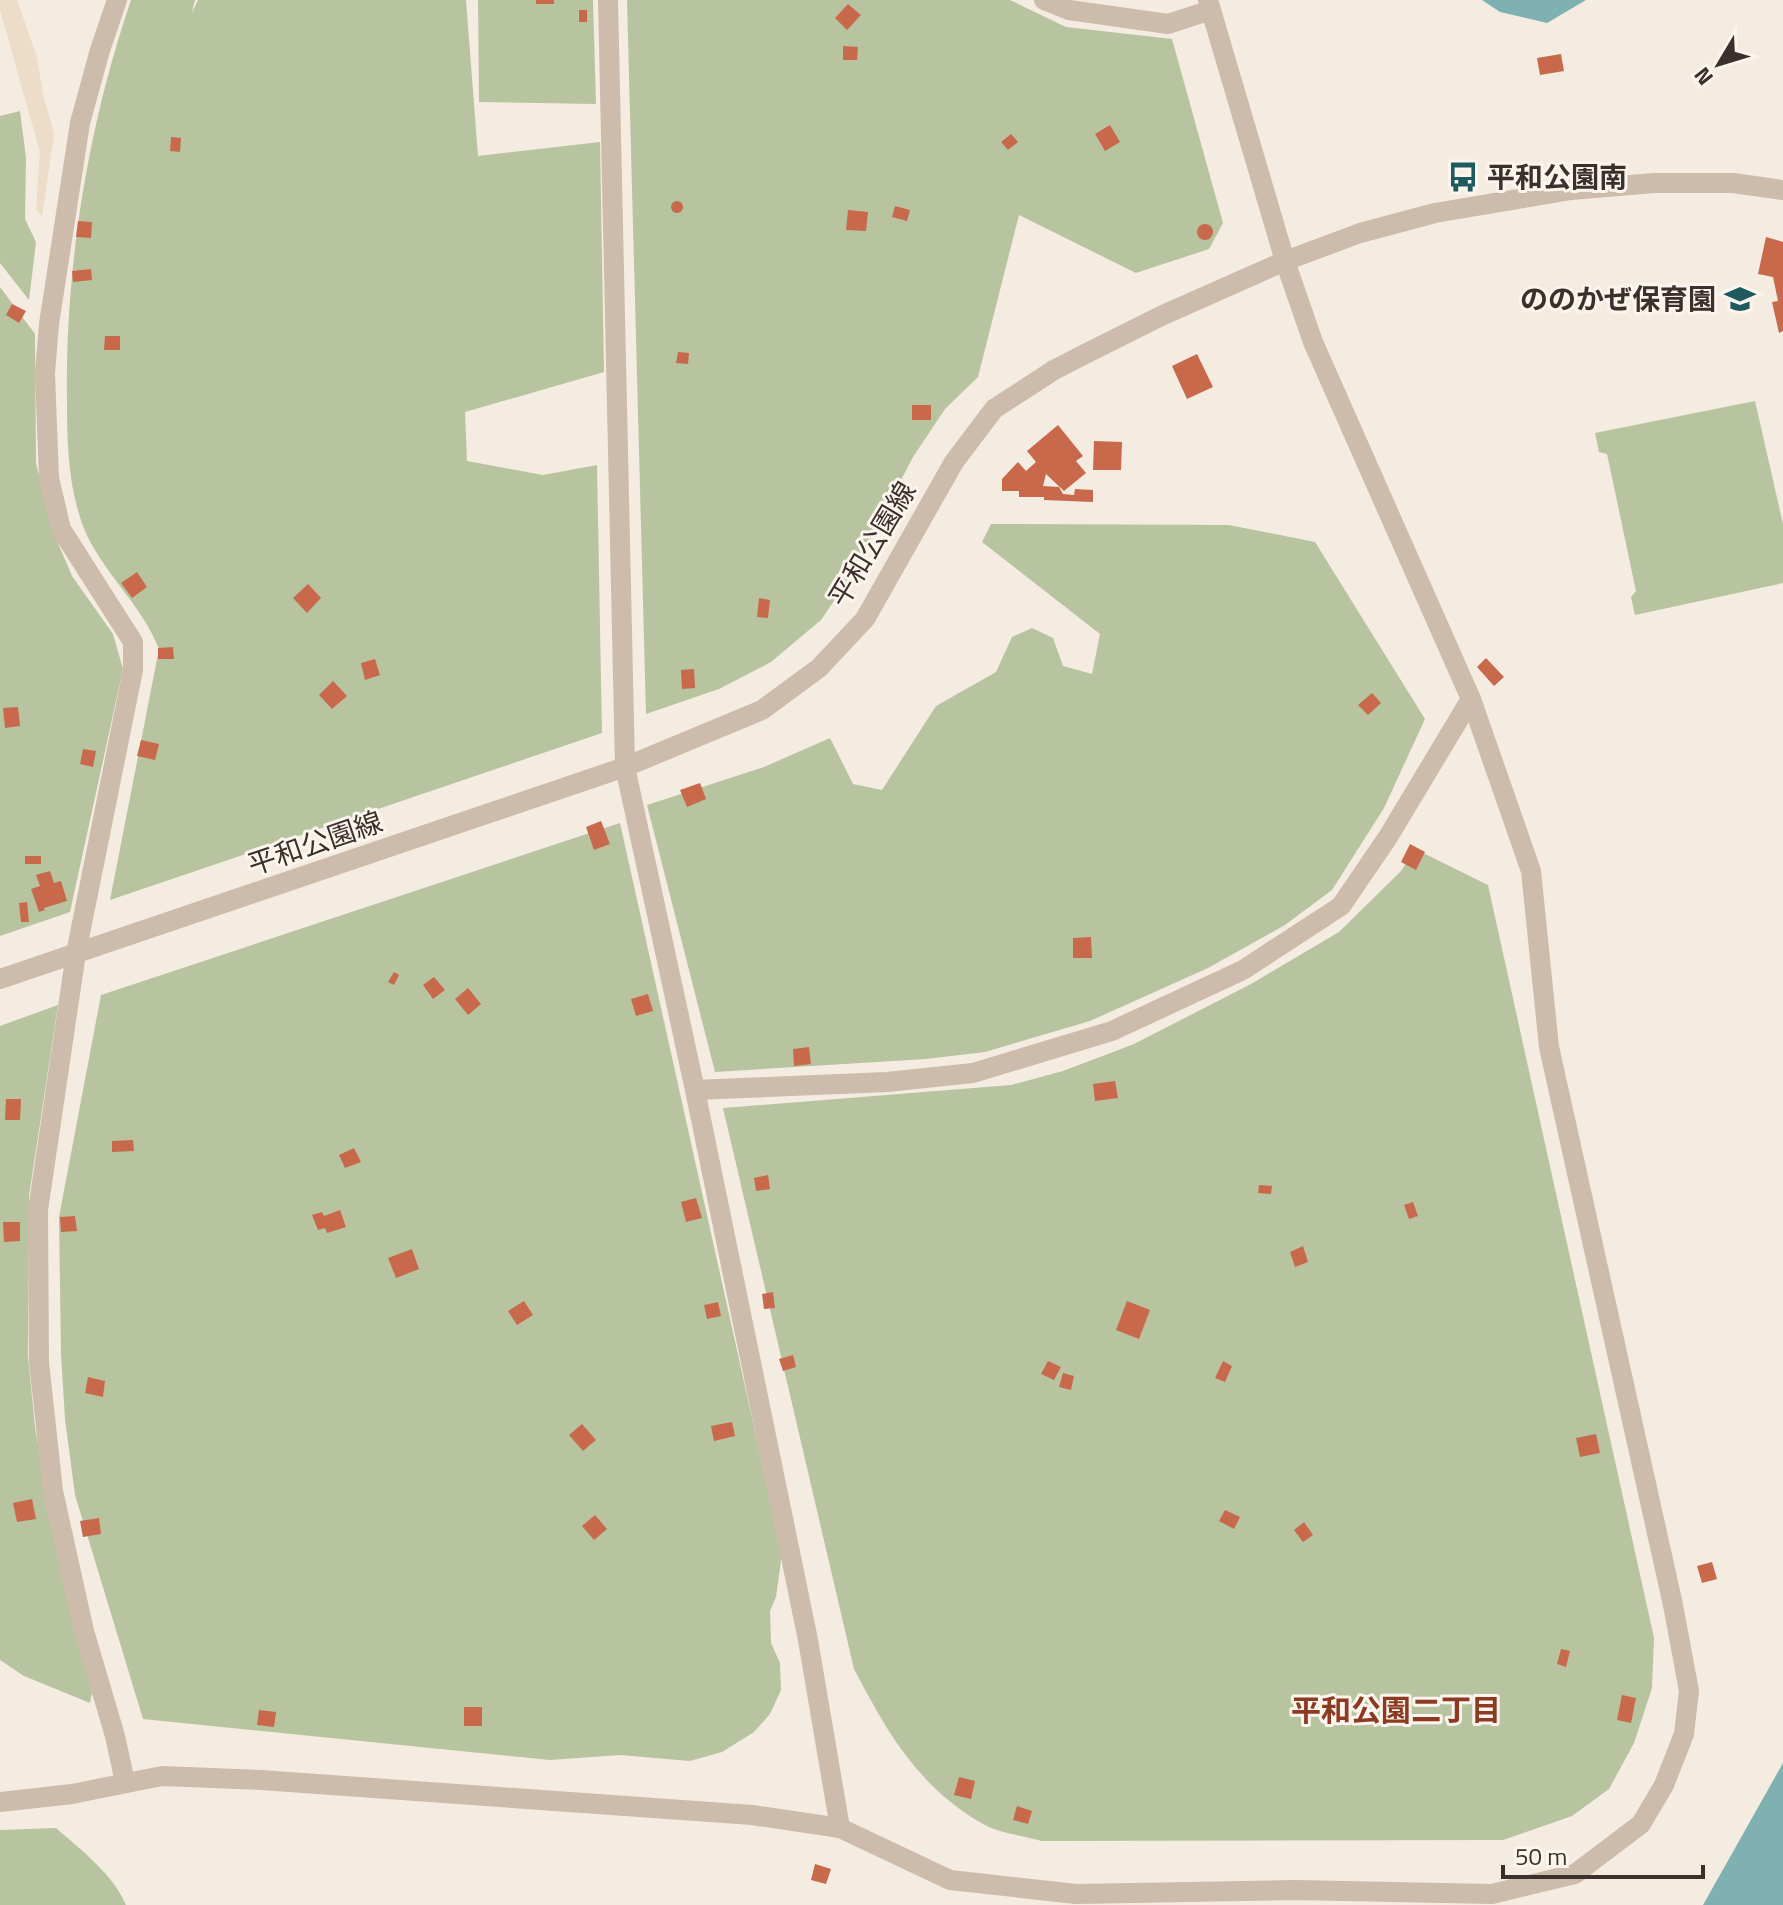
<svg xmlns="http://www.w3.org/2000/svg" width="1783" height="1905" font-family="'Titillium Web','Noto Sans JP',sans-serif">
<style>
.green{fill:#b8c4a0}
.plaza{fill:#ecdcc8}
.water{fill:#7fb0b2}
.building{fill:#c8694b}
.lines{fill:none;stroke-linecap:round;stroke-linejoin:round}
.minor{stroke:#cdbbac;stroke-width:20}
.tertiary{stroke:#cdbbac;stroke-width:20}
.labels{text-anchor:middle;stroke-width:6;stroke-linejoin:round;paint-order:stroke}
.poi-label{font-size:28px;font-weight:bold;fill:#3b302b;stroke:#fbf5ee;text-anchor:start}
.street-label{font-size:28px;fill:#3b302b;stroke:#fbf5ee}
.neighbourhood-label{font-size:30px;font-weight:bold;fill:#8c3b22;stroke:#fbf5ee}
</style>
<rect width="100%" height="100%" fill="#f4ebe1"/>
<g class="green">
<path d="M131,0h64l-3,13 6,-13h268l12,156 122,-14 4,230 -139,40 2,49 76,14 54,-10 5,268 -492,167 49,-251c-17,-45 -58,-77 -76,-123 -15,-41 -16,-83 -16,-126 -2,-133 21,-274 64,-400z"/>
<polygon points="478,0 593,0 596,104 479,102"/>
<polygon points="627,0 1010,0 1066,27 1172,39 1223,223 1209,249 1136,273 1019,215 978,377 945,409 913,457 853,573 821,620 771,662 719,689 646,714"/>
<polygon points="20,111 26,158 25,219 36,242 29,300 0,263 0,116"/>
<polygon points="0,287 35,334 36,463 51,527 72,576 113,634 123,669 70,912 0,936"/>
<polygon points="1755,401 1783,524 1783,583 1635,615 1631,597 1636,591 1607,454 1599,452 1595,433"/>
<polygon points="991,524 1229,525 1315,542 1425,719 1384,808 1332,890 1285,925 1208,968 1090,1021 985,1052 926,1059 715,1072 647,805 764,767 830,738 853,784 882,790 936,706 996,672 1012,637 1032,628 1053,638 1063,666 1092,674 1100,634 982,542"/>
<polygon points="620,823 782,1553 776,1597 770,1611 771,1643 780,1663 781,1690 770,1714 754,1732 722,1752 690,1761 620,1755 550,1760 143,1719 75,1495 65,1419 61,1354 59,1217 101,995"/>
<path d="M1415,849l73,36 166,753 -2,50 -18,55 -25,46 -37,27 -69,24 -461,1c-18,-5 -43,-8 -59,-17 -65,-37 -96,-92 -129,-155l-131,-561 288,-23 52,-14 71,-27 117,-60 88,-52 62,-61z"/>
<polygon points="58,1005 29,1196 28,1356 35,1427 54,1537 93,1688 90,1703 24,1676 0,1660 0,1026"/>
<path d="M56,1828c25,22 57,46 70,77h-126v-75z"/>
</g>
<polygon class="plaza" points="0,0 17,0 37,57 43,94 54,134 42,216 36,209 40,152 0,10"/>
<g class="water">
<polygon points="1482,0 1586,0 1547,23 1500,12"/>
<polygon points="1783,1763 1783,1905 1703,1905"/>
</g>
<g class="building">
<rect x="536" y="0" width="18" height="4"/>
<polygon points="848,4 861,15 847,30 835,18"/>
<rect x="579" y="10" width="8" height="12"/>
<polygon points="843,46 858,47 857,60 843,60"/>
<polygon points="1561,54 1564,71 1540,75 1537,58"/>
<polygon points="1110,125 1120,142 1105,151 1095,134"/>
<polygon points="1011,134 1018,142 1008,150 1001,142"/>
<polygon points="171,137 181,138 180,152 170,151"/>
<circle cx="677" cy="207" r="6"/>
<polygon points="895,206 910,210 907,221 892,217"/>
<polygon points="848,210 868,212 866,231 846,230"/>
<polygon points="78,221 92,222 91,238 76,237"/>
<circle cx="1205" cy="232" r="8"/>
<polygon points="1766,237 1783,242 1783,331 1779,333 1772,302 1778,301 1773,277 1758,274"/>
<polygon points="91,269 92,280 73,282 72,271"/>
<polygon points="12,304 26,311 19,323 6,315"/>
<polygon points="105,336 120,336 120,350 104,350"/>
<polygon points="678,352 689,353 688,364 676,363"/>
<polygon points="1197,354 1213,387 1187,399 1172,366"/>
<rect x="912" y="405" width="19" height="15"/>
<polygon points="1058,425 1083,456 1076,461 1086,473 1064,491 1046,474 1043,486 1059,487 1063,494 1074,495 1075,489 1093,490 1093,502 1044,500 1044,497 1019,497 1019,491 1002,491 1002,479 1018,462 1026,471 1036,462 1027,451"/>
<polygon points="1094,441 1122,442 1121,470 1093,470"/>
<polygon points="137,572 147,587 132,598 121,583"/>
<polygon points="308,584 321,598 307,613 293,598"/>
<polygon points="759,598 770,600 768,618 757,617"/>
<polygon points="173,647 174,659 158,659 158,648"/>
<polygon points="1486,658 1504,677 1494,686 1477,667"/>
<polygon points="375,659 380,675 365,680 361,663"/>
<polygon points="694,669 695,688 682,689 681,670"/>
<polygon points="333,681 347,696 332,709 319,695"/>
<polygon points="1372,693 1381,703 1368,715 1358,705"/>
<polygon points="18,707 20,726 5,728 3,708"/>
<polygon points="141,740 159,744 155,760 137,756"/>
<polygon points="83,749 96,751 93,767 80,764"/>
<polygon points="700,783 706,799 687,807 680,790"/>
<polygon points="601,821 610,844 594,850 586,827"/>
<polygon points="1410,844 1425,852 1416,870 1401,862"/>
<rect x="25" y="856" width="16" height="8"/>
<polygon points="50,871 54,883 61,881 67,901 44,908 45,910 39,912 31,889 40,886 36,875"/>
<polygon points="27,902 29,922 21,922 19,903"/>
<polygon points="1091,937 1092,958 1073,958 1073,938"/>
<polygon points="394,972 399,975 394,985 388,982"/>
<polygon points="434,977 445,990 433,999 423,985"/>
<polygon points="468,988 481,1004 468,1015 455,999"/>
<polygon points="648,994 653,1011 636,1016 631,999"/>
<polygon points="809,1047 811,1064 794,1066 793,1049"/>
<polygon points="1115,1081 1118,1098 1095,1101 1093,1084"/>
<polygon points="6,1099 21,1099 20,1120 5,1120"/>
<polygon points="133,1140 134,1151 112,1152 112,1141"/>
<polygon points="354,1148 361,1162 345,1168 339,1155"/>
<polygon points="768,1175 770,1189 756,1191 754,1178"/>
<polygon points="1259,1185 1272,1186 1271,1194 1258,1193"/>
<polygon points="696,1198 702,1218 686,1222 681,1202"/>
<polygon points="1413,1202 1418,1216 1409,1219 1404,1205"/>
<polygon points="340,1210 346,1227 327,1233 325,1228 318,1230 312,1215 322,1212 324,1216"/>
<polygon points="75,1216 77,1231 61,1232 60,1217"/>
<polygon points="3,1222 20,1222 20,1241 4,1242"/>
<polygon points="1303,1246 1308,1262 1295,1267 1290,1252"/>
<polygon points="412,1249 419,1269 396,1278 388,1258"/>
<polygon points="773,1292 775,1308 764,1309 762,1294"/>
<polygon points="524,1301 533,1315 517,1325 508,1311"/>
<polygon points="1127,1301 1150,1310 1139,1339 1116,1330"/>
<polygon points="718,1302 721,1316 707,1319 704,1305"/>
<polygon points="793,1355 796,1367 783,1371 779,1359"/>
<polygon points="1048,1361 1061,1367 1054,1380 1041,1374"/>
<polygon points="1223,1361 1232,1366 1225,1382 1215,1378"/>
<polygon points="1063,1373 1074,1376 1071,1390 1059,1387"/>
<polygon points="88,1377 105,1381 103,1397 85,1393"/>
<polygon points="732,1422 735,1436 714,1441 711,1426"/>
<polygon points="582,1424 596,1440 583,1451 569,1435"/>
<polygon points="1596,1434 1600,1453 1580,1457 1576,1438"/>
<polygon points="32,1499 36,1519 17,1522 13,1503"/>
<polygon points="1225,1510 1240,1517 1234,1529 1219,1521"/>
<polygon points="595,1515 607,1529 594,1540 582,1526"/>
<polygon points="99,1518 101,1534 83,1537 80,1521"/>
<polygon points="1304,1522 1313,1535 1303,1542 1294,1530"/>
<polygon points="1712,1562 1717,1579 1702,1583 1697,1566"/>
<polygon points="1561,1649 1570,1651 1566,1667 1557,1664"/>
<polygon points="1622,1695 1636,1698 1631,1723 1617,1720"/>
<rect x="464" y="1707" width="18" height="19"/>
<polygon points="259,1710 276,1712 274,1727 257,1725"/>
<polygon points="959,1777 975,1781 971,1799 954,1795"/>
<polygon points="1017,1806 1032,1811 1028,1824 1013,1820"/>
<polygon points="815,1864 831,1869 826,1884 811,1880"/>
</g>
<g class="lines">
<g class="minor">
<polyline points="117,0 100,50 80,123 49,324 45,373 49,478 61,529 133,642 133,670 76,953 38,1210 39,1362 53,1491 84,1631 115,1736 125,1782"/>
<polyline points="608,0 625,767 695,1090 808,1640 840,1828"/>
<polyline points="1044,0 1069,10 1168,24 1211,10"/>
<polyline points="695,1090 887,1082 973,1073 1112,1031 1243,970 1341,906 1388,837 1471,699"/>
</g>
<g class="tertiary">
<polyline points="0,979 625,767 762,710 819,668 865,619 954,462 994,409 1054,370 1087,353 1161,316 1285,261 1360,233 1435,213 1571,190 1654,183 1733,183 1783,190"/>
<polyline points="0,1802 72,1794 162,1776 261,1780 752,1815 840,1828 950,1880 1076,1894 1294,1890 1492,1894 1575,1874 1641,1824 1664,1785 1684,1734 1689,1691 1673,1605 1549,1047 1531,871 1471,699 1313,342 1285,261 1208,0"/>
</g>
</g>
<defs>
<g id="bus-bare" transform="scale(2.4)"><path d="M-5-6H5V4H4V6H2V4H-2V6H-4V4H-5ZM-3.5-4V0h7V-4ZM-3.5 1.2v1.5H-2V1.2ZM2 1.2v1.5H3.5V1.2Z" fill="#1f5a5e" stroke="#fbf5ee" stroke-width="2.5" paint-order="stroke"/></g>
<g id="school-bare" transform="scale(2.4)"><path d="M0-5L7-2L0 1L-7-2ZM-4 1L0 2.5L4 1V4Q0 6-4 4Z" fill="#1f5a5e" stroke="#fbf5ee" stroke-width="2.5" paint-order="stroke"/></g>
</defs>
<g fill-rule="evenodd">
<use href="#bus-bare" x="1463" y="177"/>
<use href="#school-bare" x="1740" y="299"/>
</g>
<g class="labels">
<g class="poi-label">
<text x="1487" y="187">平和公園南</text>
<text x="1716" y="309" text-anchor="end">ののかぜ保育園</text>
</g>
<g class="street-label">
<text transform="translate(872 544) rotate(-59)" y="10">平和公園線</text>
<text transform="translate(315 843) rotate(-19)" y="10">平和公園線</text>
</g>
<g class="neighbourhood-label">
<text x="1396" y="1721">平和公園二丁目</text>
</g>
</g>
<g transform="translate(1719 64) rotate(232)" stroke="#fbf5ee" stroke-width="6" paint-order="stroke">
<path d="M0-6L14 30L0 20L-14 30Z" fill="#3b302b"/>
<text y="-12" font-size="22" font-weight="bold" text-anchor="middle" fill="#3b302b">N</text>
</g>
<path d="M1503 1865v12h200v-12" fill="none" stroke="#3b302b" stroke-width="4"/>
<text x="1515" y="1865" font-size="24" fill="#3b302b" stroke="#fbf5ee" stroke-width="6" paint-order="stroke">50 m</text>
</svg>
